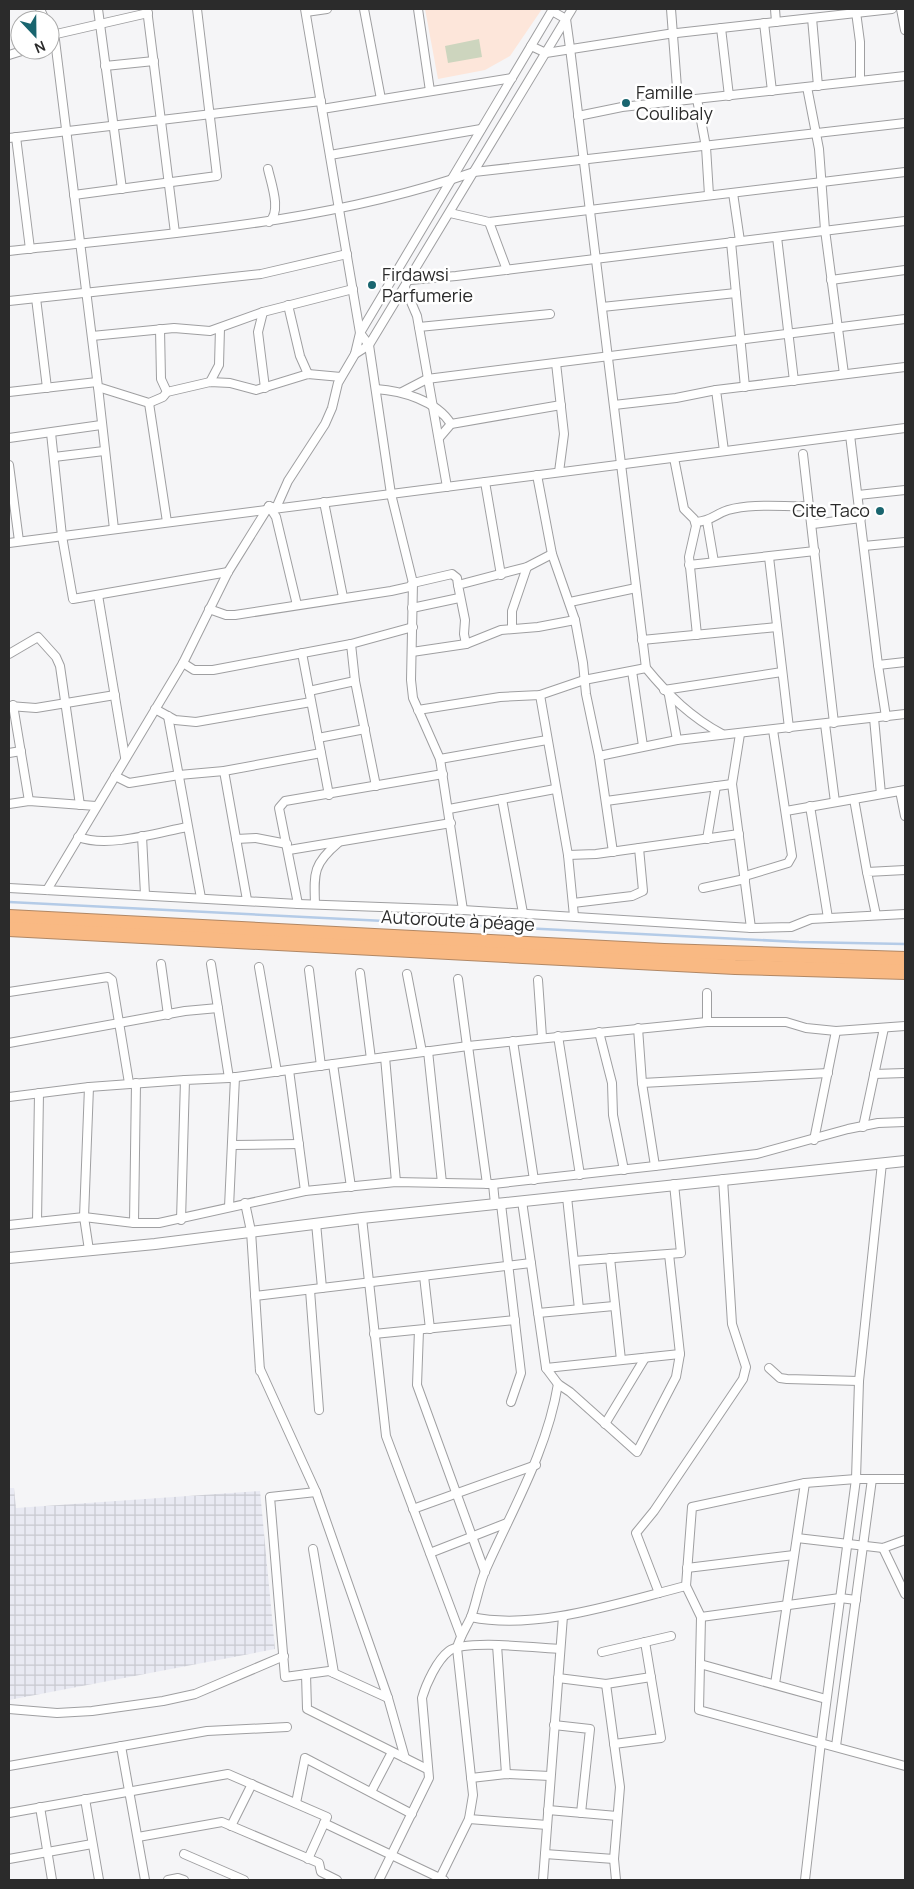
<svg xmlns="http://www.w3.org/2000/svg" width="914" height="1889" font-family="Manrope,sans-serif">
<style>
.industrial{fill:url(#industrial-grid)}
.education{fill:#fde6da}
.garden{fill:#cdd5be}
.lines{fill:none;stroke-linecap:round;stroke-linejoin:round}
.stream{stroke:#b4cbe7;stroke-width:2.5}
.minor-casing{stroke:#9f9fa1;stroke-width:10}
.tertiary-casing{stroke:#9f9fa1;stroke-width:12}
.motorway-casing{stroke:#b18764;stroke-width:16}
.minor{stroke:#fff;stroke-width:8}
.tertiary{stroke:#fff;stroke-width:10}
.motorway{stroke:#f9b983;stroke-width:14}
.poi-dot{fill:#19656f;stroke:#fff;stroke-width:2}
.labels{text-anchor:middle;stroke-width:5;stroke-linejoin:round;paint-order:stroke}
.poi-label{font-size:18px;fill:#2b2b2b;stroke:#fff;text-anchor:start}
.street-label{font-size:18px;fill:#2b2b2b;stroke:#fff}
</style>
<defs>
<pattern id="industrial-grid" width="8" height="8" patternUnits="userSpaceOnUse" patternTransform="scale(1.25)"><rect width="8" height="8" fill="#e9eaf3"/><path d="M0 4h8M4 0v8" fill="none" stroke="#c8c9d0"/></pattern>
</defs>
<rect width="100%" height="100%" fill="#f5f5f7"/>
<polygon class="industrial" points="9,1488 14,1488 16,1508 260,1491 275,1649 9,1700"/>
<polygon class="education" points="425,9 542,9 510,56 485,70 438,79"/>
<polygon class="garden" points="479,39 482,57 448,63 445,46"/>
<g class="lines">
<polyline class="stream" points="9,902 799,942 905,944"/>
<g class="minor-casing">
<g id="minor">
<polyline points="40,9 45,20"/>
<polyline points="98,9 122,189"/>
<polyline points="147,9 175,233"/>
<polyline points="305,9 360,333 369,345 391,494 413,583 411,680 413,698 440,759 463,910"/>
<polyline points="364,9 381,99"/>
<polyline points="418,9 430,91"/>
<polyline points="671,9 678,101"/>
<polyline points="775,9 776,22"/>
<polyline points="901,9 905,30"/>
<path d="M552,11l14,8 4,29 76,620c23,28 45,49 76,66"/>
<polyline points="306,12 327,9"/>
<polyline points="856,12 860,42 860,79"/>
<polyline points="812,18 818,86"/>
<polyline points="764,23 772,91"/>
<polyline points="721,28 729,96"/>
<polyline points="50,30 55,40 98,387 149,403 163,397 167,392 210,382 230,383 256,390 308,374 341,377"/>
<polyline points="52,35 148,13"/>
<polyline points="531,46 546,53 668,34 892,9"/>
<polyline points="9,55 25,50"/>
<polyline points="105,66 154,61"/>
<polyline points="807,87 819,149 825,230 844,374"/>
<polyline points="697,99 706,147 709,195"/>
<polyline points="322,109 512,78"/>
<polyline points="578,116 622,107 905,76"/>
<polyline points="16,137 30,249"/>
<polyline points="9,138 321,101"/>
<polyline points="330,155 481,129"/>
<path d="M268,169c3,14 14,43 1,53"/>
<polyline points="733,193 740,241"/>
<polyline points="74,195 217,176 197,9"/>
<polyline points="450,213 489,222 905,172"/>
<polyline points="489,222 507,270"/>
<polyline points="777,237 794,381"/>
<polyline points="731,242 745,387"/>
<path d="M9,251c156,-17 315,-27 465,-79l431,-49"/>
<polyline points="396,272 410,280 456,276 905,221"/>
<polyline points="831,280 905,270"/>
<polyline points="405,288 417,316 447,487"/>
<polyline points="36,298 47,388"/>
<polyline points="9,301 261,274 347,254"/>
<polyline points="288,305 300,356 308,374"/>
<polyline points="602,307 736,293"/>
<polyline points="263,312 258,332 265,388"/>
<polyline points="419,327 550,314"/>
<polyline points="160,329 161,379 167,392"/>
<polyline points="92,336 174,328 210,331 263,312 353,289"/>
<polyline points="355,354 369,345 572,9"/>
<polyline points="556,363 564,434 559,472"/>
<polyline points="210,382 219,365 220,328"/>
<polyline points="98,387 114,529"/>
<path d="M376,389c26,2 60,11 75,35"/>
<polyline points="9,392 97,382"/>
<polyline points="402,392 427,379 905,319"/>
<polyline points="149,403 167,522"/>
<polyline points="614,405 676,398 716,390"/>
<polyline points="51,433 62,536 73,599 228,572"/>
<polyline points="850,435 878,665 886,717"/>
<polyline points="9,438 101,425"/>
<polyline points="439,438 451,424 561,405"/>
<polyline points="724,451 716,390 905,367"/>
<polyline points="803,454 834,723"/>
<polyline points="54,457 104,451"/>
<polyline points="674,458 684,509 694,519 696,526 689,557 697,635"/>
<polyline points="9,465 19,541"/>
<polyline points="537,475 552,554 575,620 583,663 586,694 599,756 613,852"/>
<polyline points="485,482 501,575"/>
<polyline points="858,495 905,490"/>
<polyline points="324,502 343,597"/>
<polyline points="269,506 276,517 297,605"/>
<polyline points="707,521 714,562"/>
<path d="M696,522c16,-1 19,-8 32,-12 25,-7 56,-3 82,-4"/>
<polyline points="813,524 861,518"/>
<polyline points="9,543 905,428"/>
<polyline points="864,546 905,542"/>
<polyline points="769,557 789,728"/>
<polyline points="689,565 815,551"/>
<polyline points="98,595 125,757"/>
<polyline points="570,602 636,588"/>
<polyline points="412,608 459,598"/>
<polyline points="209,609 226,615 235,615 391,591 409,587 413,583 452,574 457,578 458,585"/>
<polyline points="512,628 512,611 527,567"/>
<polyline points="642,640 777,627"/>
<polyline points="351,644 355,681 376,786"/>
<polyline points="466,644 464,634 465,620 458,585 527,567 552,554"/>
<polyline points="412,652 466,644 501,630 538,627 575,620"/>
<polyline points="302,653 329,795"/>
<polyline points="9,654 38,637 56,657 60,666 80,805"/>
<polyline points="183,663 194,670 213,670 351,644 413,627"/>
<polyline points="878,665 905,662"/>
<polyline points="632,671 643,746"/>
<polyline points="664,690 782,672"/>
<polyline points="309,691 355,681"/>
<polyline points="540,695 568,855 574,916"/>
<polyline points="669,695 677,740"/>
<polyline points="13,705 29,801"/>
<polyline points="9,706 36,708 115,695"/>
<polyline points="155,709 175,720 196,722 311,702"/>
<polyline points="418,710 500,697 540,695 584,680 646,668"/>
<polyline points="168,716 201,898"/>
<polyline points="874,718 881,794"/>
<polyline points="825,724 835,802"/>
<polyline points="740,734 732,784 751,928"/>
<polyline points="318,738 365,729"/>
<polyline points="9,753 21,751"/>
<polyline points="599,756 677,740 905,714"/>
<polyline points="440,759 547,740"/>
<polyline points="224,771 247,900"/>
<polyline points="115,776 129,783 179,775 224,771 321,753"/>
<polyline points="900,791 905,816"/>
<polyline points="502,799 523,913"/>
<polyline points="854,799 867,872"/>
<polyline points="606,801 732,784"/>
<polyline points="9,804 29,801 96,806"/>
<polyline points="810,806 828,918"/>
<polyline points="449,809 555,789"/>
<polyline points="786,811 905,790"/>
<polyline points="142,836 145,895"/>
<path d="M78,837c30,11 78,-4 109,-10"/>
<polyline points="236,839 256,838 287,844"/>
<polyline points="707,839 716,786"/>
<polyline points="289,850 451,823"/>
<polyline points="568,855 596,854 739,834"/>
<polyline points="745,876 788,863 792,856 773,730"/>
<polyline points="9,888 298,904 463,910 751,928 791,927 811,919 905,914"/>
<polyline points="703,888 745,879"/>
<polyline points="47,890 183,663 228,572 269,506 276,508 288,481 325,424 332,408 338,383 355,354 360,333 553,9"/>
<polyline points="573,903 632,896 643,891 639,848"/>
<polyline points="298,904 279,808 285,801 443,774"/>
<path d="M315,904c-1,-31 -2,-40 23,-61"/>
<polyline points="876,915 867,872 905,870"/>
<polyline points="161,964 168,1015"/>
<polyline points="211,964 229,1078"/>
<polyline points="259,967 277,1072"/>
<polyline points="309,970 321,1066"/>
<polyline points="360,973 371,1059"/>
<polyline points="407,974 422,1052"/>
<polyline points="458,979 467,1046"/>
<polyline points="538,980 542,1037"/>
<polyline points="9,992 108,977 112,980 129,1083"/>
<polyline points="707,1022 707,993"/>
<polyline points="638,1028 642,1083 655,1166"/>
<polyline points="599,1032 612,1083 613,1115 624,1170"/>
<polyline points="558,1036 580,1175"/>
<polyline points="513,1041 534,1180"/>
<polyline points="9,1043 185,1011 218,1008"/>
<polyline points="468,1046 487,1184"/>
<polyline points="428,1051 442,1183"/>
<polyline points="385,1057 396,1182"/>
<polyline points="333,1064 351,1187"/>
<polyline points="289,1070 305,1191"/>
<polyline points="874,1074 905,1073"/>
<polyline points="642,1083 828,1073"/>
<polyline points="9,1097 89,1087 185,1080"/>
<polyline points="863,1127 884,1028"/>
<polyline points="814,1140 836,1031"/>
<polyline points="232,1145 299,1144"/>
<polyline points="493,1184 495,1204"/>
<polyline points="567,1197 579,1309"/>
<polyline points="522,1201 546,1368 558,1384 570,1392 637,1452 676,1377 680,1354 669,1254"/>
<polyline points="245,1203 251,1231 260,1371"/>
<polyline points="501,1204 521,1373 511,1402"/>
<polyline points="229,1207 235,1077"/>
<polyline points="362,1218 386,1436 461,1636"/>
<polyline points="181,1220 185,1080 229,1078 468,1046 707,1022 786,1022 806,1028 836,1031 905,1026"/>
<polyline points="37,1222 39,1093"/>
<polyline points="134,1223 136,1083"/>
<polyline points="316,1223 322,1288"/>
<polyline points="9,1225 84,1217 134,1223 159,1223 305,1191 396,1182 493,1184 655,1166 757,1154 848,1129 878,1123 905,1122"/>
<polyline points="89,1250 84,1217 89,1087"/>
<polyline points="610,1258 621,1360"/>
<polyline points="574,1261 681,1253 674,1184"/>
<polyline points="424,1276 430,1329"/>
<polyline points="310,1290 319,1410"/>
<polyline points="255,1296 531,1263"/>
<polyline points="538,1313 614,1306"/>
<polyline points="419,1330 417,1385 485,1572"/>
<polyline points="374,1334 515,1320"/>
<polyline points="546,1368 680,1354"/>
<polyline points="769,1368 780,1378 787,1379 859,1381"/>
<polyline points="260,1369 316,1492 388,1698 405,1758"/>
<polyline points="605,1424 645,1358"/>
<polyline points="905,1479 856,1479 805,1483 692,1507 686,1586 701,1617 699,1710 905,1766"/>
<polyline points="316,1492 270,1497 285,1677 329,1671 388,1698"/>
<polyline points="413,1509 536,1465"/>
<polyline points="797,1538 883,1548 905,1540"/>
<polyline points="883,1548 905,1594"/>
<polyline points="313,1549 334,1673"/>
<polyline points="430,1553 507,1523"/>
<polyline points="687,1568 794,1555"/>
<polyline points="659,1593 636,1533 654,1511 743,1379 746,1367 732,1324 723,1179"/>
<path d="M471,1617c66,14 150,-15 215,-31"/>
<polyline points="701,1617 840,1598 856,1600"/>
<polyline points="497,1645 506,1774"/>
<polyline points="602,1652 671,1636"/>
<polyline points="700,1664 826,1699"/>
<polyline points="306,1674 307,1709 427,1769"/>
<polyline points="558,1678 606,1684 651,1677"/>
<polyline points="606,1684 620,1787 614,1859 616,1880"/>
<polyline points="775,1684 805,1483"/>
<polyline points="9,1709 57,1713 92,1711 163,1701 195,1694 284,1656"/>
<polyline points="554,1725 590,1729 581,1813"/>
<polyline points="614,1744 661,1738 645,1642"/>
<polyline points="121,1746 145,1880"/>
<polyline points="836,1746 872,1479"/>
<polyline points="9,1766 207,1731 287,1727"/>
<polyline points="471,1778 506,1774 550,1776"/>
<polyline points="371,1792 392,1752"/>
<polyline points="85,1799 99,1880"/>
<polyline points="296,1803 305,1758 412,1814"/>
<polyline points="40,1807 52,1880"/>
<polyline points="548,1810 617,1816"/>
<polyline points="9,1813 228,1774 327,1817 308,1859"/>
<polyline points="469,1819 547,1825"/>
<polyline points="324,1823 444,1880"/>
<polyline points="231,1826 252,1784"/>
<polyline points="138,1837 222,1822 319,1863 321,1872 337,1880"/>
<polyline points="184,1854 244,1880"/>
<polyline points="545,1854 614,1859"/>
<polyline points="9,1859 92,1844"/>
<polyline points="168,1880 178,1878 184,1880"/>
<path d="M379,1880l50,-102 -7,-80c4,-14 15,-38 27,-47 16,-12 89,-3 111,-2"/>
<path d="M439,1880l30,-61 4,-24 -16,-147c3,-12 9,-20 14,-31 6,-16 8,-33 15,-48 27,-61 61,-118 72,-185"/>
<polyline points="543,1880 563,1616"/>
<polyline points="805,1880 821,1742 856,1479 859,1381 882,1163"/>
</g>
</g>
<g class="tertiary-casing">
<polyline id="tertiary" points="9,1258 155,1244 362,1218 905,1161"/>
</g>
<g class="motorway-casing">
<g id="motorway">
<polyline points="9,917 664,951 905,959"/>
<polyline points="9,929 735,967 905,972"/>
</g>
</g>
<use href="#minor" class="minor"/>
<use href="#tertiary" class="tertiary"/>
<use href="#motorway" class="motorway"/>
</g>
<g class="poi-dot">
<circle cx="626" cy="103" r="5"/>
<circle cx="372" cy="285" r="5"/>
<circle cx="880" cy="511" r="5"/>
</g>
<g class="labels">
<g class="poi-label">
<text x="636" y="99">Famille<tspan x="636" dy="21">Coulibaly</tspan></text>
<text x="382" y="281">Firdawsi<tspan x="382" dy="21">Parfumerie</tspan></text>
<text x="870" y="517" text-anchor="end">Cite Taco</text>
</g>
<g class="street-label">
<text transform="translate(458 921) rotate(3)" y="6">Autoroute à péage</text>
</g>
</g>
<rect width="914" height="1889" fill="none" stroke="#2b2b2b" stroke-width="20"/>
<g transform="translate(35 35) rotate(158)"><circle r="24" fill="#ffffff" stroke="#aaaaaa"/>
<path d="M0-4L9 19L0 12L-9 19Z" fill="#19656f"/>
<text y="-8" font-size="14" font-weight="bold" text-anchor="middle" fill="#2b2b2b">N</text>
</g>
</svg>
